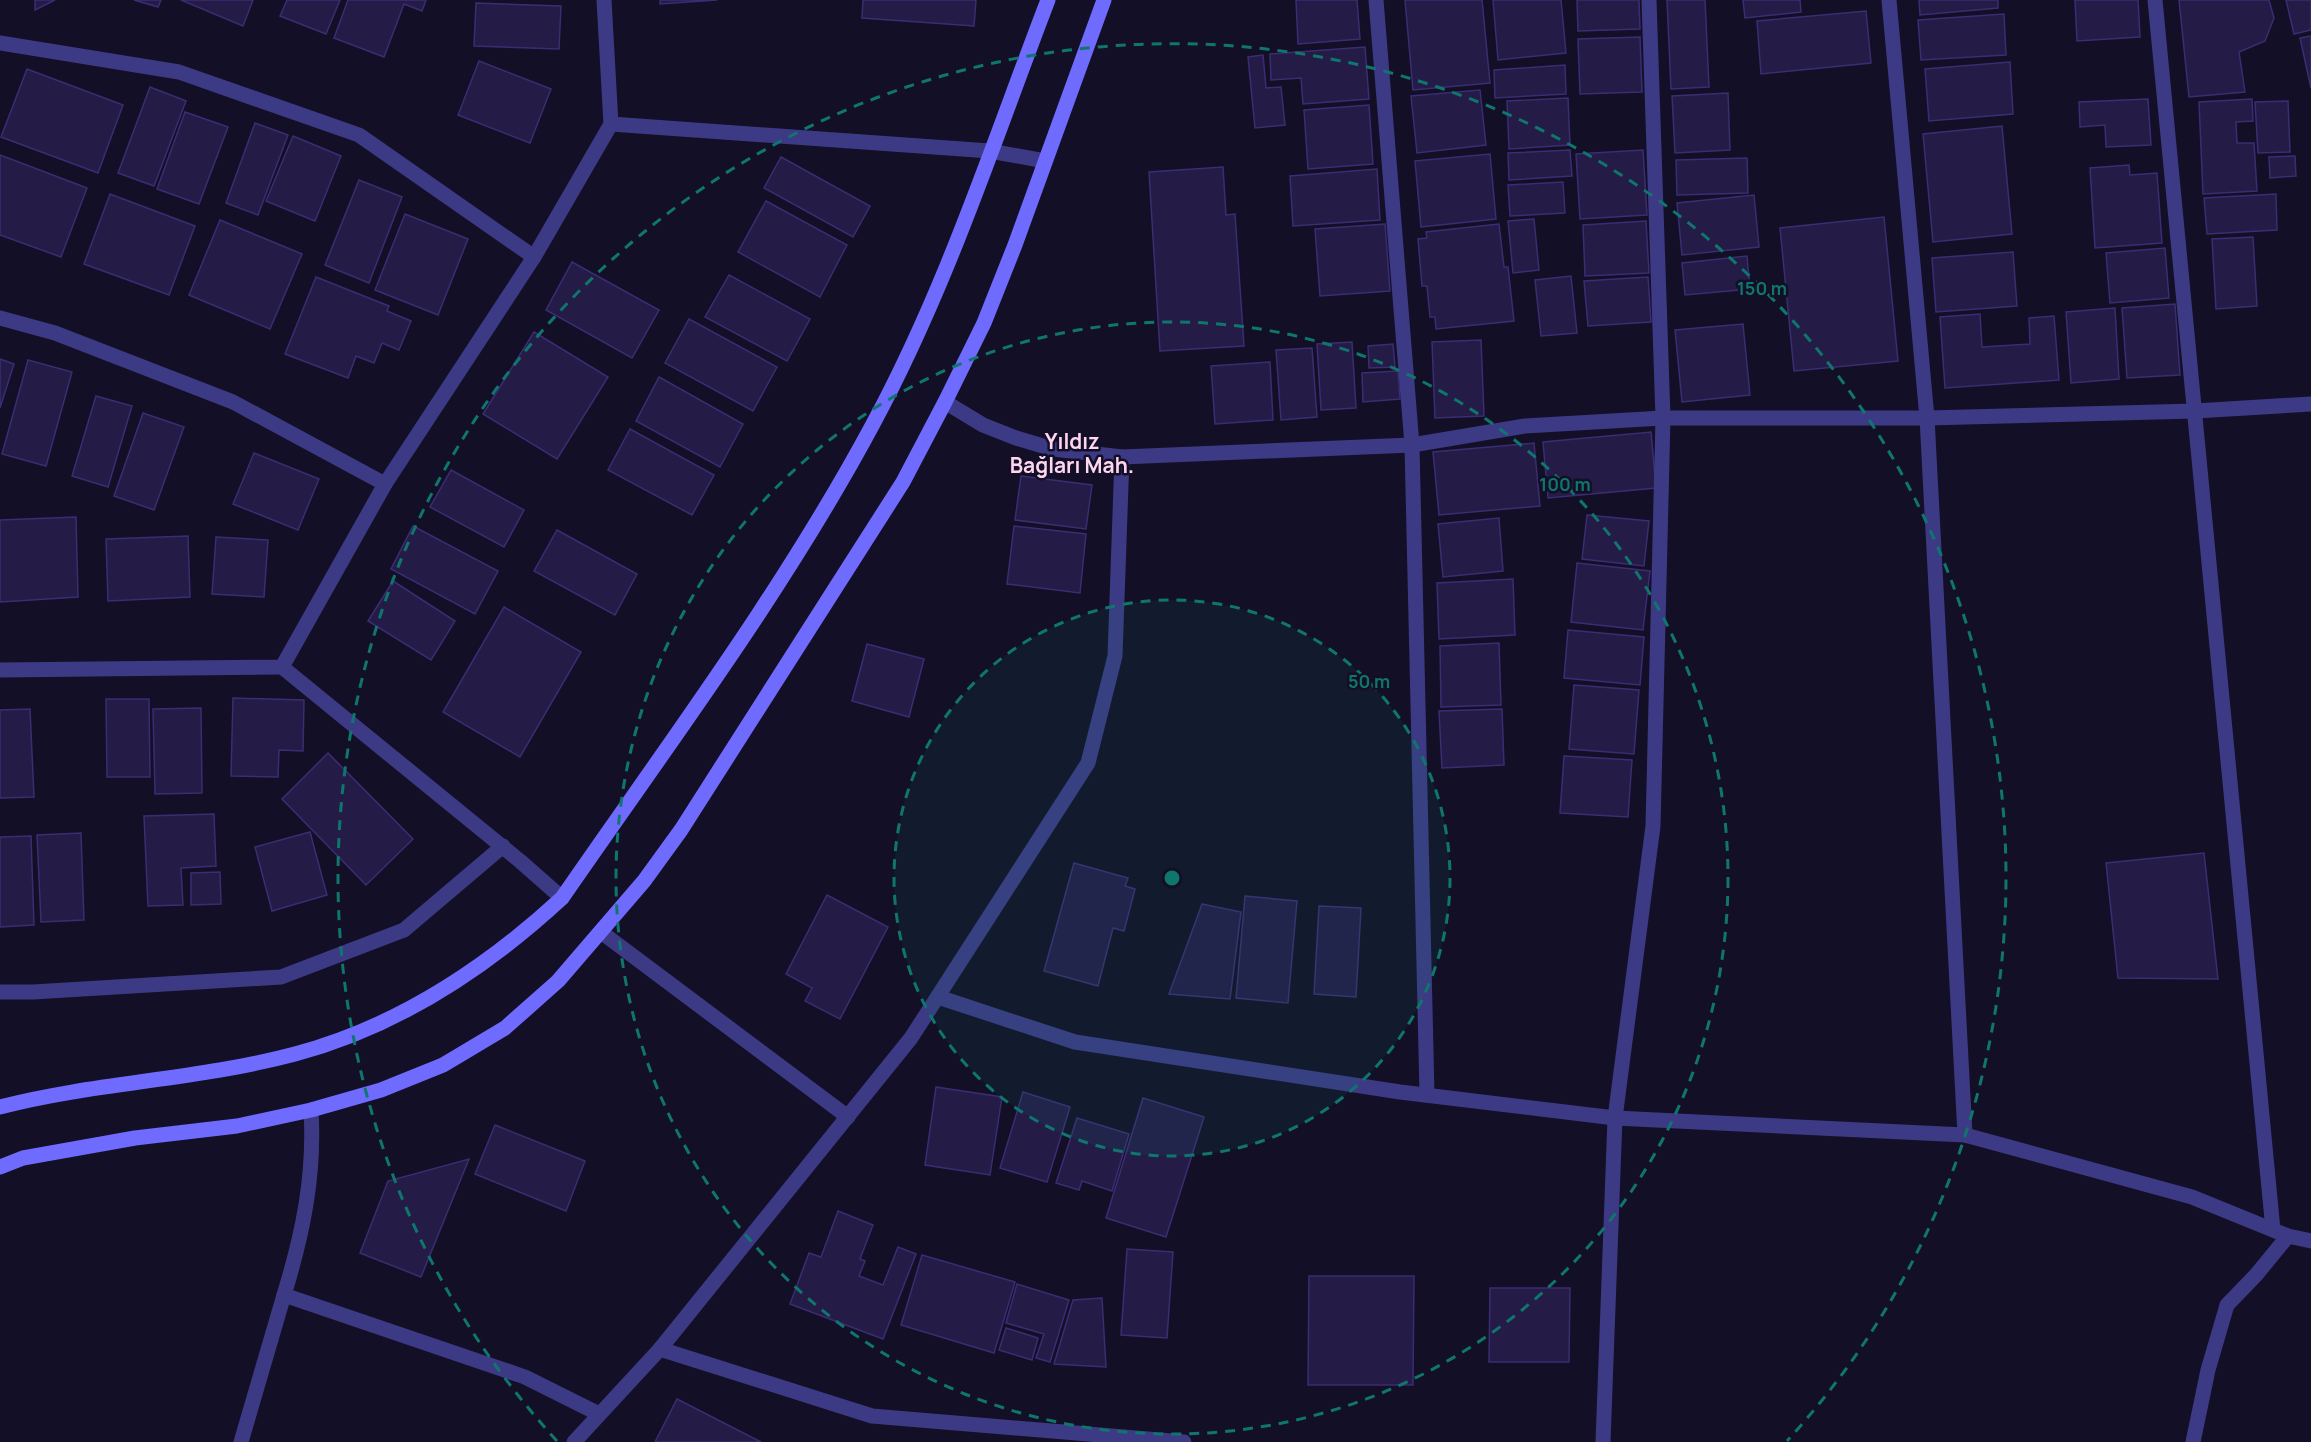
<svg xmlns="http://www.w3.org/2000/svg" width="2311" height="1442" font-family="Manrope,sans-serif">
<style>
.building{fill:#241b47;stroke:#3b2d73;stroke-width:1.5}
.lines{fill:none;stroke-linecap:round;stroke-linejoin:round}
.lane{stroke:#3d3a85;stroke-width:15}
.street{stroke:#3d3a85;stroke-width:15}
.secondary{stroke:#6f6bff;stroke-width:15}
.ring{fill:none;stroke:#0f766e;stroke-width:3;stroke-dasharray:10 8}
.labels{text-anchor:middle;stroke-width:5;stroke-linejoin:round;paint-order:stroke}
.district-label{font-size:21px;font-weight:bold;fill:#ffd6f0;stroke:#130f26}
.centre{fill:#0f766e;stroke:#130f26;stroke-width:3}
.ring-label{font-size:18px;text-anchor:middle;font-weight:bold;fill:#0f766e;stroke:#130f26;stroke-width:5;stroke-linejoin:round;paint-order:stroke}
</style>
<rect width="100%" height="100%" fill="#130f26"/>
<g class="building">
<polygon points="35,0 55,0 35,10"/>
<polygon points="134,0 161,0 158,7"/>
<polygon points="181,0 253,0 243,26"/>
<polygon points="287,0 340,0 326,34 280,16"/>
<polygon points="348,0 426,0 422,11 404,4 384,57 334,38"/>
<polygon points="660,0 717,0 660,4"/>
<polygon points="863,0 976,0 974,26 862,18"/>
<polygon points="1296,0 1357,0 1360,39 1298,44"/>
<polygon points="1405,0 1482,0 1490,83 1413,90"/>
<polygon points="1493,0 1561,0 1566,53 1498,60"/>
<polygon points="1577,0 1639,0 1640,29 1578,31"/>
<polygon points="1667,0 1705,0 1709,87 1671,89"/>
<polygon points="1743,0 1800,0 1801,12 1745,18"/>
<polygon points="1919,0 1998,0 1998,8 1920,15"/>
<polygon points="2075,0 2138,0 2140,37 2077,41"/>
<polygon points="2179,0 2269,0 2274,18 2265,41 2239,52 2245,92 2189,97"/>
<polygon points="2286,0 2311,0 2311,30 2294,34"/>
<polygon points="476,3 561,6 559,49 474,46"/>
<polygon points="1866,11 1871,63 1761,74 1757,21"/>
<polygon points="2004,14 2006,55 1921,60 1918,20"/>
<polygon points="2311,36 2311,88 2300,38"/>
<polygon points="1640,37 1642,92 1580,94 1578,39"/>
<polygon points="1365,47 1369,99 1303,104 1301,78 1271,80 1270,54"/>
<polygon points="1263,55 1266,88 1281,87 1285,125 1255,128 1248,57"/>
<polygon points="479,61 551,89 530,143 458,115"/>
<polygon points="2010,62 2013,114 1929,121 1925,69"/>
<polygon points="1565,65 1566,94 1495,98 1494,70"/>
<polygon points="27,69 123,105 98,173 1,137"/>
<polygon points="150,87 186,101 154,186 118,173"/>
<polygon points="1480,90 1486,145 1417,153 1411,96"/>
<polygon points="1728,93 1730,150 1675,153 1672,96"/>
<polygon points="1568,98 1570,145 1509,149 1507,101"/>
<polygon points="2148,99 2151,145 2106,147 2105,125 2080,127 2079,102"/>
<polygon points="2252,99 2253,121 2236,122 2237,143 2254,143 2257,191 2203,194 2199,102"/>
<polygon points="2288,101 2290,152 2258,153 2255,102"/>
<polygon points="1369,105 1373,164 1308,169 1304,110"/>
<polygon points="185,112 228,127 199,204 157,189"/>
<polygon points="255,123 288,135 258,215 226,203"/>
<polygon points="2002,126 2012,234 1933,242 1923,134"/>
<polygon points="293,136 341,156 315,221 266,201"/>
<polygon points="1570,150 1572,176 1509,180 1508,153"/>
<polygon points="1643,150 1647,215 1580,219 1576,154"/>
<polygon points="1490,154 1496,219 1421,227 1415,161"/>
<polygon points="0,155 87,188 61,257 0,235"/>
<polygon points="2295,156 2296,176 2270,178 2269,157"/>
<polygon points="781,157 870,206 853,237 764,188"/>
<polygon points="1747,158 1748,193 1677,195 1676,160"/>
<polygon points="2129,165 2130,175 2157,173 2162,243 2095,248 2090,168"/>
<polygon points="1223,167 1226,215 1235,214 1244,346 1160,351 1149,172"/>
<polygon points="1377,169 1380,220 1293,226 1290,176"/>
<polygon points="359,180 402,197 369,283 325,265"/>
<polygon points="1563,182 1565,213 1510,216 1508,185"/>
<polygon points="110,194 195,226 169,295 84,264"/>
<polygon points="2276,194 2277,230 2207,234 2204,198"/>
<polygon points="1754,195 1759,247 1682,255 1677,203"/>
<polygon points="766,201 847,245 820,297 738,252"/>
<polygon points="405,214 468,239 438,315 375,290"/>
<polygon points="1884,217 1898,361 1794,371 1780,228"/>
<polygon points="1534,219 1539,270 1513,273 1508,221"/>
<polygon points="220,220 302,254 270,329 189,295"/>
<polygon points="1646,221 1649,273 1585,276 1583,225"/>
<polygon points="1385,224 1390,291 1320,296 1315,229"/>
<polygon points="1499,224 1504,267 1508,267 1514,321 1436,329 1435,317 1430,317 1427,286 1422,286 1418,239 1427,238 1426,232"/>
<polygon points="2253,237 2257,306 2216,309 2212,239"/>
<polygon points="2165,248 2169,298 2110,303 2106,253"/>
<polygon points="2013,252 2017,306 1936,312 1932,258"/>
<polygon points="1747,256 1750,289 1685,295 1682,263"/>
<polygon points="572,262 659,310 632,358 546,310"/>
<polygon points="729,275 810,319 787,361 705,317"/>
<polygon points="1571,276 1577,333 1541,336 1535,280"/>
<polygon points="316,277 389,306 387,311 411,321 399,350 382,343 374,363 356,356 348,378 285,354"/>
<polygon points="1648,277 1651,322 1588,326 1584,281"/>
<polygon points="2175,304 2180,375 2127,378 2122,308"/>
<polygon points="2115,308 2119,379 2071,383 2066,312"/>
<polygon points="1980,314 1982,347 2030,344 2029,318 2054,316 2059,380 1945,388 1940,317"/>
<polygon points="689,319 777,367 753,411 665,363"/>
<polygon points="1743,324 1750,395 1682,402 1675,330"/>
<polygon points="534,332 608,377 557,459 483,414"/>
<polygon points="1481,340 1484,416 1435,418 1432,342"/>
<polygon points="1352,342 1356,408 1321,410 1317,344"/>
<polygon points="1393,344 1395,367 1369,368 1368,346"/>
<polygon points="1312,348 1317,417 1281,420 1276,350"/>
<polygon points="0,359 14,364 0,408"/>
<polygon points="28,360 72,372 46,466 2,454"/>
<polygon points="1270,362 1273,420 1215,424 1211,366"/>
<polygon points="1398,371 1400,399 1363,402 1362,373"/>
<polygon points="659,377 743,424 720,467 636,421"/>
<polygon points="96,396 132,406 108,487 72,476"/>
<polygon points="143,413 184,427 154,510 114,496"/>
<polygon points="630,429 714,475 692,515 608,470"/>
<polygon points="1651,432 1656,488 1548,498 1543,442"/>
<polygon points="1534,443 1540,506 1439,515 1433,452"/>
<polygon points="254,453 319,479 298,530 233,504"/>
<polygon points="451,470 524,510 504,547 430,507"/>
<polygon points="1021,476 1092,485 1086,529 1015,520"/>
<polygon points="1587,515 1649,521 1644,566 1582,559"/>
<polygon points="76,517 78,597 0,602 0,520"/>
<polygon points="1499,518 1503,571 1443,577 1438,524"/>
<polygon points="413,526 498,571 475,614 391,569"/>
<polygon points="1014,526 1086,534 1080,593 1007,584"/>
<polygon points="557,530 637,574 615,615 534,571"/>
<polygon points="188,536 190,597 108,601 106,539"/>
<polygon points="216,537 268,540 264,597 212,594"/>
<polygon points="1577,563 1650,571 1643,630 1571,622"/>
<polygon points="1513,579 1515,635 1439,639 1437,583"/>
<polygon points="393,581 455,621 431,660 368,621"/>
<polygon points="504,607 581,652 520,757 443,712"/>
<polygon points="1568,630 1644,637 1640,685 1564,678"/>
<polygon points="1499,643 1501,705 1441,707 1440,646"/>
<polygon points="867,644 924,659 909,717 852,701"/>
<polygon points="1574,685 1639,690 1634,754 1569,749"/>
<polygon points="233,698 304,700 303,751 279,750 278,777 231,776"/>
<polygon points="106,699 149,699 150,777 107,777"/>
<polygon points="201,708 202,793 155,794 153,709"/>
<polygon points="30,709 34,797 0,798 0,710"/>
<polygon points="1502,709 1504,765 1442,768 1439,711"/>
<polygon points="328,753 413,839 366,885 282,799"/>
<polygon points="1564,756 1632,760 1628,817 1560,813"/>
<polygon points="214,814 216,866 181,868 183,905 148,906 144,816"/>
<polygon points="310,832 327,895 272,911 255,847"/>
<polygon points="81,833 84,920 41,922 37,835"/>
<polygon points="31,836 34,925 0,927 0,837"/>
<polygon points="2204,853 2218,979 2118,978 2106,863"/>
<polygon points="1074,863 1128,878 1125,886 1135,889 1124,931 1113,928 1098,986 1044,971"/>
<polygon points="220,872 221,904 191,905 191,873"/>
<polygon points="827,895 888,927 840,1019 805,1001 812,988 786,974"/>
<polygon points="1245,896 1297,901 1288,1003 1236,998"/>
<polygon points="1202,904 1241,912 1230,999 1169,994"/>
<polygon points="1319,906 1361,908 1356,997 1314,994"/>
<polygon points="936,1087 1002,1097 990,1175 925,1165"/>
<polygon points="1023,1092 1070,1107 1047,1182 1000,1168"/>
<polygon points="1143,1098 1204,1117 1166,1237 1106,1218"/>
<polygon points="1077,1118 1129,1134 1112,1191 1082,1181 1079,1190 1056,1183"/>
<polygon points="495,1125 585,1161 566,1211 475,1174"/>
<polygon points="469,1159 421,1277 360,1253 388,1181"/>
<polygon points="838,1211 873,1225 860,1259 865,1261 859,1276 883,1285 898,1247 916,1254 883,1339 790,1304 809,1253 821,1257"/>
<polygon points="1127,1249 1173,1252 1167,1338 1121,1335"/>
<polygon points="922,1255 1015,1282 994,1353 901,1325"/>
<polygon points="1309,1276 1414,1276 1413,1385 1308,1385"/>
<polygon points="1017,1284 1069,1300 1050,1362 1036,1358 1044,1334 1006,1323"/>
<polygon points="1490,1288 1570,1288 1569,1362 1489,1362"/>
<polygon points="1102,1298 1106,1367 1054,1364 1073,1300"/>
<polygon points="1006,1328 1038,1338 1032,1360 999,1350"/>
<polygon points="677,1399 761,1442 655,1442"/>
</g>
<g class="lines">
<polyline class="lane" points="241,1442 284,1295"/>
<g class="street">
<polyline points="1376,0 1412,445 1427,1095"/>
<polyline points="1889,0 1927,418 1965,1135"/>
<polyline points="2155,0 2273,1230"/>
<polyline points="0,43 179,72 359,135 534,257"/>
<polyline points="611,124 990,151 1045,161"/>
<polyline points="0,318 55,333 233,402 385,484"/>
<polyline points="945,402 983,425 1016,438 1053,449 1122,457 1412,445 1525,426 1663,418 1927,418 2195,411 2311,404"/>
<polyline points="282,667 520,861 562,898"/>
<polyline points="0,670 282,667 385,484 534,257 611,124 604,0"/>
<polyline points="601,932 848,1117"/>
<polyline points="0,992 33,992 281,977 404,930 503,846"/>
<polyline points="938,997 1075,1042 1400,1092 1615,1118 1965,1135 2192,1197 2288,1236 2311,1241"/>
<path d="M311,1110c4,65 -8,123 -27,185l241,82 74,37"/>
<polyline points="660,1349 872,1416 1184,1442"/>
<polyline points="574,1442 660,1349 911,1038 1088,763 1115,656 1122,457"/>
<polyline points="1603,1442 1615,1118 1653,826 1663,418 1649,0"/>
<polyline points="2193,1442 2208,1370 2227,1305 2256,1275 2288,1236"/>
</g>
<g class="secondary">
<path d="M0,1107c97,-25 198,-27 295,-53 102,-27 190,-85 267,-156 107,-155 222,-308 311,-474 73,-135 120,-281 175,-424"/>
<polyline points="0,1167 23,1158 135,1138 237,1126 311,1110 381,1090 443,1065 505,1028 558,981 644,881 681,830 903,482 945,402 984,323 1015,245 1104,0"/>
</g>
</g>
<circle cx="1172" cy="878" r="278" fill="#0f766e" fill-opacity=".12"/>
<g class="ring">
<circle cx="1172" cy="878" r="278"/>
<circle cx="1172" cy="878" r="556"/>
<path d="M557 1441A834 834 0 1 1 1787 1441"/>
</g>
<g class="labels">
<g class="district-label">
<text x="1072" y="449">Yıldız<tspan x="1072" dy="24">Bağları Mah.</tspan></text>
</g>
</g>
<circle cx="1172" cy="878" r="9" class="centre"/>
<g class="ring-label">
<text x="1762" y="295">150 m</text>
<text x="1565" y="491">100 m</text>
<text x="1369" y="688">50 m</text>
</g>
</svg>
